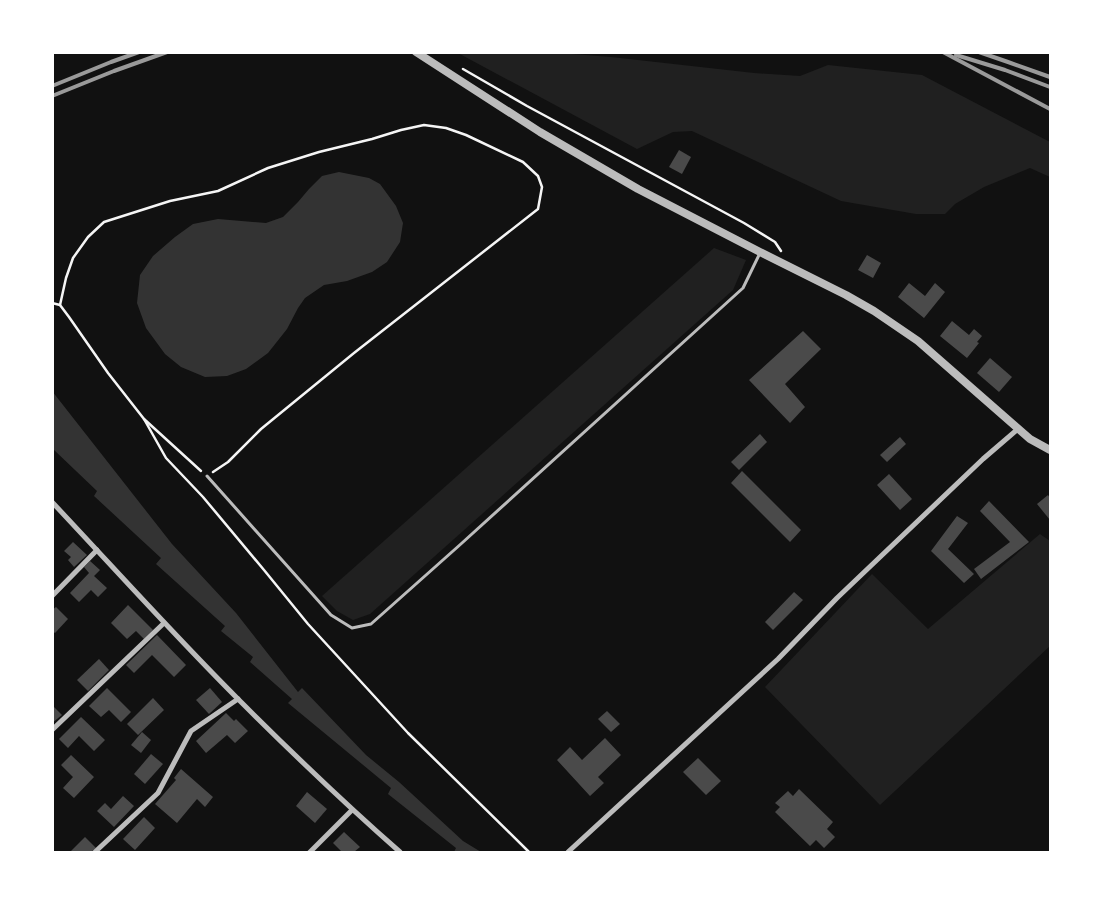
<svg xmlns="http://www.w3.org/2000/svg" width="1103" height="905" font-family="'Fira Sans Condensed',sans-serif">
<style>
.green{fill:#202020}
.water{fill:#333}
.building{fill:#4a4a4a}
.lines{fill:none;stroke-linecap:round;stroke-linejoin:round}
.path{stroke:#f5f5f5;stroke-width:2.5}
.service{stroke:#bcbcbc;stroke-width:3}
.minor{stroke:#bcbcbc;stroke-width:5}
.tertiary{stroke:#bcbcbc;stroke-width:8}
.rail{stroke:#9a9a9a;stroke-width:4}
</style>
<rect width="100%" height="100%" fill="#111"/>
<g class="green">
<polygon points="547,52 611,57 754,73 800,76 828,65 922,75 1050,142 1050,177 1030,168 984,187 955,204 945,214 916,214 841,201 692,131 673,132 637,149 458,53"/>
<polygon points="714,248 746,260 733,290 370,614 353,620 337,611 322,596"/>
<polygon points="1040,534 1050,541 1050,646 880,805 765,687 872,574 928,629"/>
</g>
<g class="water">
<polygon points="339,172 369,178 380,184 396,206 403,223 400,242 387,262 372,272 347,281 324,285 305,298 298,308 287,329 268,353 246,369 227,376 205,377 181,367 165,354 146,328 137,303 140,275 153,256 175,237 193,224 218,219 266,223 283,217 298,202 309,189 322,176"/>
<polygon points="52,391 172,544 236,613 298,692 302,688 366,755 399,782 463,841 481,852 454,852 456,848 388,794 391,788 288,703 292,699 250,662 253,657 221,631 225,626 156,564 161,558 94,496 97,491 53,449"/>
</g>
<g class="building">
<polygon points="679,150 691,157 682,174 669,167"/>
<polygon points="867,255 881,263 873,278 858,270"/>
<polygon points="909,283 925,296 935,283 945,292 924,318 898,297"/>
<polygon points="952,321 969,335 974,329 982,336 977,342 979,343 967,358 940,336"/>
<polygon points="803,331 821,349 785,384 805,407 790,423 749,380"/>
<polygon points="990,358 1012,377 999,392 977,373"/>
<polygon points="760,434 767,442 739,470 731,462"/>
<polygon points="900,437 906,444 887,462 880,455"/>
<polygon points="742,471 801,530 790,542 731,483"/>
<polygon points="889,474 912,499 900,510 877,485"/>
<polygon points="1048,495 1050,498 1050,520 1037,504"/>
<polygon points="989,501 1029,542 981,579 974,569 1010,542 980,511"/>
<polygon points="957,516 968,523 948,549 974,574 964,583 931,551"/>
<polygon points="73,542 87,555 74,567 68,560 71,557 64,551"/>
<polygon points="90,561 100,570 94,576 107,588 98,597 91,590 79,602 70,593 89,573 84,567"/>
<polygon points="794,592 803,600 773,630 765,622"/>
<polygon points="128,605 153,630 144,639 136,631 127,639 111,623"/>
<polygon points="56,607 68,619 55,633 52,631 52,610"/>
<polygon points="157,635 186,665 174,677 152,655 134,673 126,665"/>
<polygon points="99,659 109,670 88,691 77,680"/>
<polygon points="107,688 131,712 121,722 109,710 101,717 89,706"/>
<polygon points="210,688 222,702 209,714 196,700"/>
<polygon points="153,698 164,710 138,735 127,724"/>
<polygon points="52,705 62,715 52,723"/>
<polygon points="607,711 620,724 611,732 598,719"/>
<polygon points="226,713 234,721 236,719 248,731 235,743 227,735 206,753 196,741"/>
<polygon points="81,717 105,740 94,751 79,736 68,748 59,739"/>
<polygon points="142,732 151,740 141,753 131,745"/>
<polygon points="605,738 621,755 598,777 604,783 590,796 557,760 570,747 582,760"/>
<polygon points="151,754 163,764 145,784 134,774"/>
<polygon points="71,755 94,777 74,798 63,788 73,777 61,765"/>
<polygon points="698,758 721,781 706,795 683,772"/>
<polygon points="181,769 213,797 205,807 197,799 177,823 155,804 176,780 174,778"/>
<polygon points="799,789 833,822 827,829 835,837 824,848 816,840 810,846 775,812 780,807 775,803 788,791 793,796"/>
<polygon points="307,792 327,809 315,823 296,806"/>
<polygon points="123,796 134,806 114,827 97,811 105,803 111,809"/>
<polygon points="144,817 155,828 135,850 123,839"/>
<polygon points="344,832 360,847 354,852 342,852 333,843"/>
<polygon points="85,837 96,848 91,852 70,852"/>
</g>
<g class="lines">
<g class="path">
<polyline points="463,69 527,106 744,223 775,242 781,251"/>
<polyline points="52,303 60,305 69,317 108,373 144,419 166,458 203,497 264,570 308,624 408,733 529,852"/>
<polyline points="60,305 66,278 73,258 88,237 104,222 170,201 218,191 268,168 319,152 372,139 401,130 424,125 446,128 466,135 523,162 538,176 542,187 538,209 354,353 261,429 228,462 213,472"/>
<polyline points="144,419 201,471"/>
</g>
<polyline class="service" points="207,476 331,615 352,628 371,624 462,543 743,288 760,253"/>
<g class="minor">
<path d="M52,502c62,66 122,133 185,196 53,53 107,105 163,154"/>
<polyline points="52,596 97,550"/>
<polyline points="52,730 164,623"/>
<polyline points="95,852 158,793 191,731 238,699"/>
<polyline points="310,852 352,810"/>
<polyline points="568,852 778,659 837,598 983,459 1018,429"/>
</g>
<polyline class="tertiary" points="416,52 540,132 638,189 760,252 846,295 874,311 918,341 1030,439 1050,450"/>
<g class="rail">
<polyline points="943,52 1050,109"/>
<polyline points="979,52 1008,62 1050,77"/>
<polyline points="956,55 1005,70 1050,87"/>
<polyline points="52,86 111,62 139,52"/>
<polyline points="52,96 114,71 167,52"/>
</g>
</g>
<rect width="1103" height="905" fill="none" stroke="#ffffff" stroke-width="108"/>
</svg>
